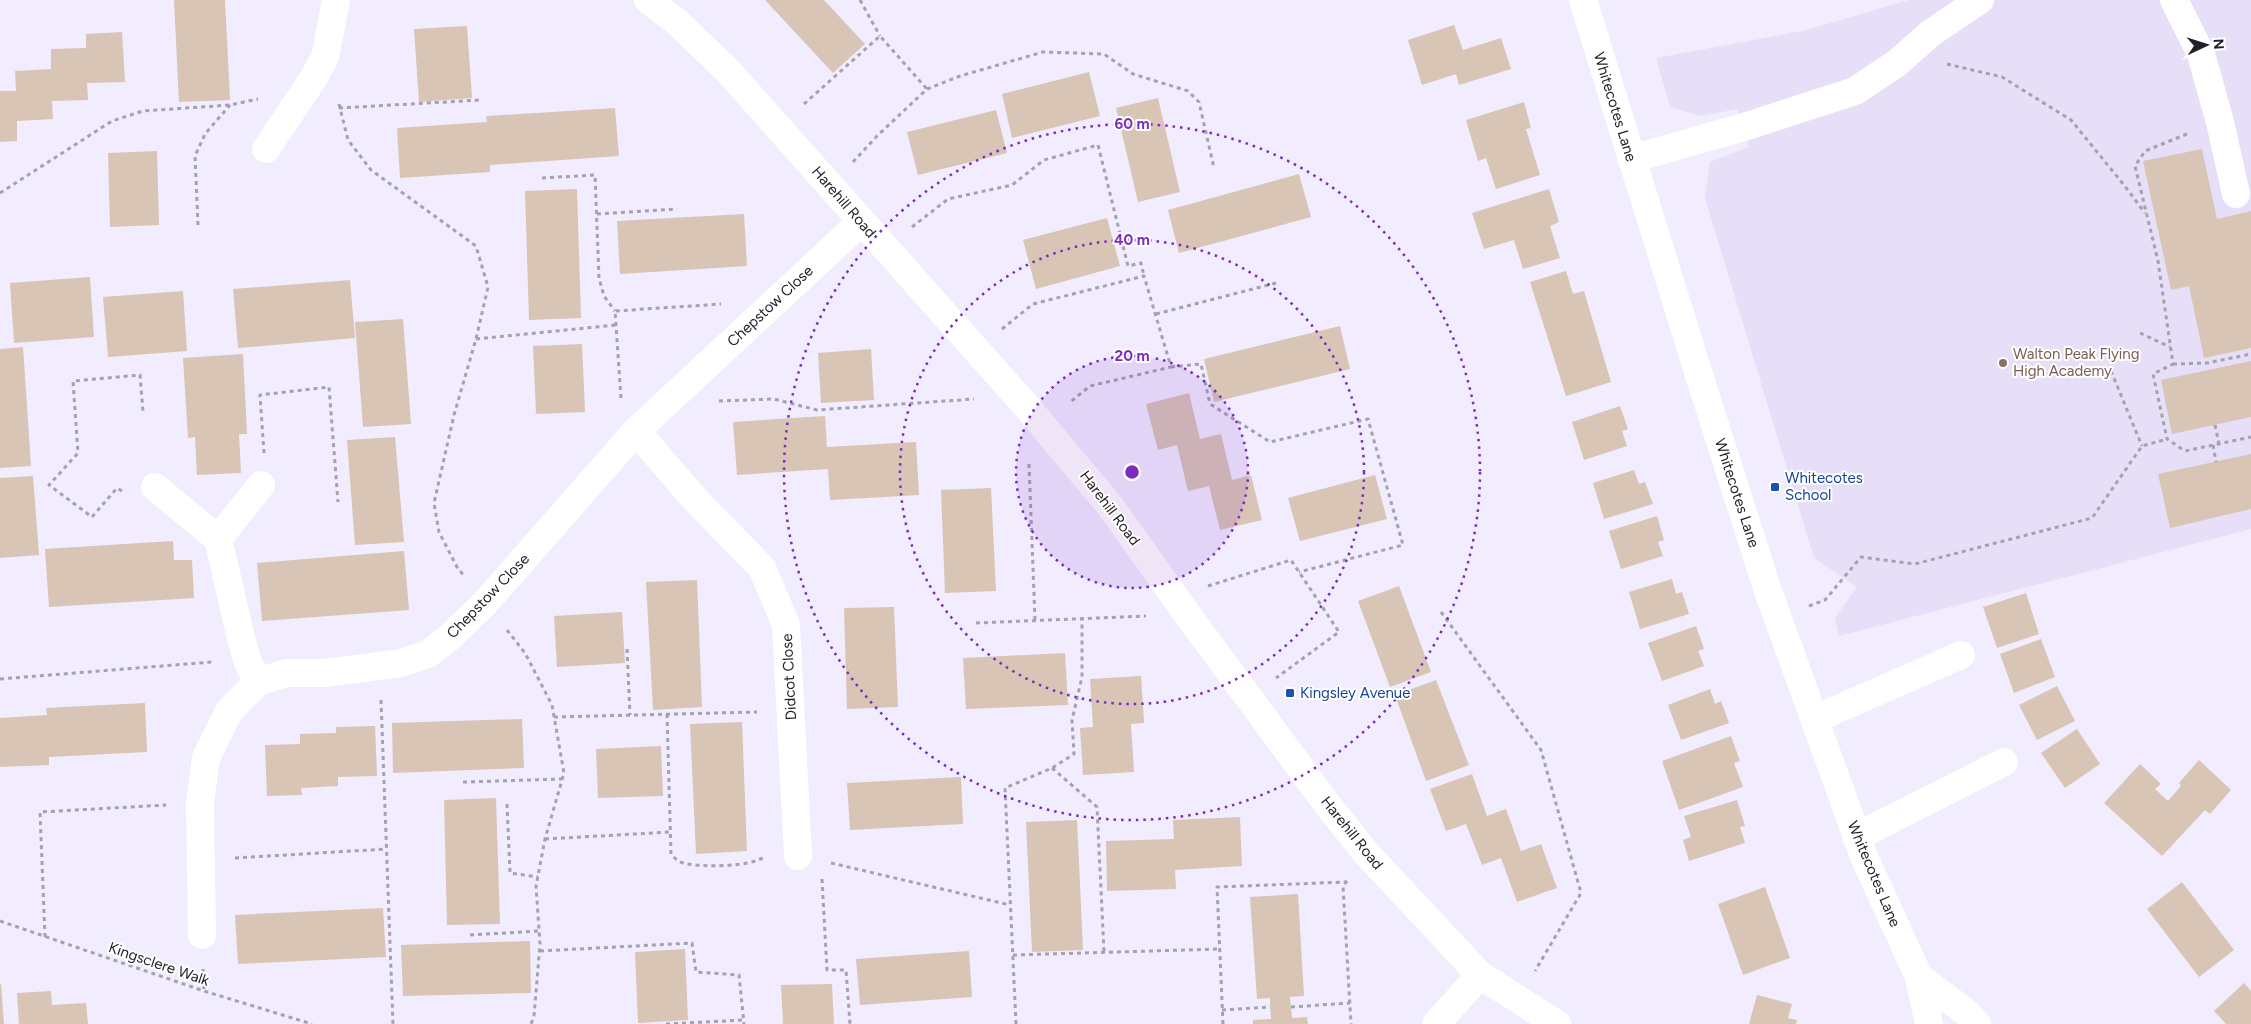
<svg xmlns="http://www.w3.org/2000/svg" width="2251" height="1024" font-family="Figtree,sans-serif">
<style>
.built{fill:#e6dff7}
.building{fill:#d8c5b5}
.lines{fill:none;stroke-linecap:round;stroke-linejoin:round}
.path{stroke:#a5a1af;stroke-width:3;stroke-dasharray:4 4;stroke-linecap:butt}
.minor{stroke:#fff;stroke-width:28}
.ring{fill:none;stroke:#7b2cbf;stroke-width:2.5;stroke-dasharray:2.5 5}
.education-dot{fill:#8d6e63;stroke:#fff;stroke-width:2}
.transit-dot{fill:#1a4fb4;stroke:#fff;stroke-width:2}
.labels{text-anchor:middle;stroke-width:4;stroke-linejoin:round;paint-order:stroke}
.street-label{font-size:15px;fill:#201e26;stroke:#fff}
.education-label{font-size:15px;fill:#785e54;stroke:#fff;text-anchor:start}
.transit-label{font-size:15px;fill:#164399;stroke:#fff;text-anchor:start}
.centre{fill:#7b2cbf;stroke:#fff;stroke-width:2.5}
.ring-label{font-size:15px;text-anchor:middle;font-weight:bold;fill:#7b2cbf;stroke:#fff;stroke-width:4;stroke-linejoin:round;paint-order:stroke}
</style>
<rect width="100%" height="100%" fill="#f1ecfe"/>
<polygon class="built" points="1909,0 2251,0 2251,529 1839,636 1835,618 1857,587 1814,558 1705,198 1710,162 1749,147 1738,109 1701,116 1670,107 1656,58 1803,31"/>
<g class="building">
<polygon points="174,0 225,0 230,100 179,102"/>
<polygon points="765,0 824,0 865,44 833,73"/>
<polygon points="1454,25 1463,50 1501,38 1511,69 1459,85 1456,74 1422,85 1408,40"/>
<polygon points="467,26 472,98 419,102 414,29"/>
<polygon points="122,32 125,82 87,83 88,100 52,101 53,119 17,121 17,141 0,142 0,91 16,91 15,71 51,69 51,49 86,48 86,34"/>
<polygon points="1089,72 1100,116 1012,138 1002,94"/>
<polygon points="1158,98 1180,192 1138,202 1116,108"/>
<polygon points="1524,102 1531,128 1526,129 1540,175 1496,189 1486,158 1478,161 1466,120"/>
<polygon points="615,108 619,156 490,165 490,172 400,178 397,128 487,122 486,116"/>
<polygon points="996,110 1007,153 918,175 907,132"/>
<polygon points="2202,149 2217,219 2251,211 2251,348 2204,358 2189,286 2171,290 2143,161"/>
<polygon points="157,151 159,225 110,227 108,153"/>
<polygon points="1299,174 1311,217 1179,253 1168,210"/>
<polygon points="577,189 581,318 529,320 525,191"/>
<polygon points="1549,189 1559,222 1550,226 1560,258 1523,269 1514,240 1484,249 1472,213"/>
<polygon points="744,214 747,266 620,274 617,221"/>
<polygon points="1107,218 1120,266 1036,289 1023,240"/>
<polygon points="1566,271 1573,294 1584,291 1611,382 1566,396 1530,282"/>
<polygon points="90,277 94,337 14,343 10,283"/>
<polygon points="350,280 355,338 238,348 233,289"/>
<polygon points="183,291 187,351 108,357 103,297"/>
<polygon points="403,319 411,424 363,427 355,322"/>
<polygon points="1340,326 1350,369 1214,402 1204,359"/>
<polygon points="582,344 585,412 536,414 533,346"/>
<polygon points="23,347 31,466 0,468 0,349"/>
<polygon points="871,349 874,400 821,403 818,353"/>
<polygon points="243,354 247,434 239,434 241,473 197,475 195,437 188,438 183,358"/>
<polygon points="2251,361 2251,417 2172,434 2161,380"/>
<polygon points="1189,393 1200,439 1221,434 1232,480 1251,475 1262,520 1220,530 1209,486 1188,491 1177,445 1158,450 1146,404"/>
<polygon points="1620,406 1628,429 1622,431 1627,446 1584,460 1572,422"/>
<polygon points="825,416 827,447 916,442 919,495 830,500 828,469 737,475 733,422"/>
<polygon points="395,437 404,542 355,545 347,440"/>
<polygon points="2251,454 2251,509 2170,528 2158,474"/>
<polygon points="1634,470 1639,484 1645,482 1653,504 1604,519 1593,483"/>
<polygon points="1375,475 1387,519 1300,541 1288,498"/>
<polygon points="33,476 39,555 0,558 0,478"/>
<polygon points="991,488 996,591 945,593 941,490"/>
<polygon points="1657,516 1664,540 1658,542 1663,556 1621,569 1609,531"/>
<polygon points="173,541 174,560 192,560 194,598 49,607 45,549"/>
<polygon points="404,551 409,610 262,621 257,563"/>
<polygon points="1672,579 1676,594 1682,592 1689,614 1640,629 1629,592"/>
<polygon points="697,580 702,707 653,710 646,582"/>
<polygon points="1399,586 1431,672 1390,687 1358,601"/>
<polygon points="2026,593 2039,634 1997,648 1983,607"/>
<polygon points="894,607 898,707 847,709 844,608"/>
<polygon points="622,612 625,663 557,667 554,616"/>
<polygon points="1696,626 1704,649 1698,651 1704,666 1662,681 1648,643"/>
<polygon points="2041,639 2055,677 2014,693 2000,654"/>
<polygon points="1065,653 1068,705 966,709 963,658"/>
<polygon points="1141,676 1144,723 1131,724 1134,772 1083,775 1080,728 1093,727 1090,679"/>
<polygon points="1436,680 1469,765 1426,781 1395,695"/>
<polygon points="2057,686 2075,721 2037,740 2019,705"/>
<polygon points="1710,689 1715,704 1721,701 1729,723 1681,740 1668,705"/>
<polygon points="145,703 147,752 49,757 49,765 0,767 0,718 47,715 46,708"/>
<polygon points="522,719 524,768 393,773 392,723"/>
<polygon points="742,722 747,851 696,854 690,724"/>
<polygon points="375,726 377,776 338,777 338,786 301,788 302,795 267,796 265,745 300,744 300,734 336,733 336,727"/>
<polygon points="2077,729 2100,764 2065,788 2041,753"/>
<polygon points="1731,736 1740,761 1734,763 1743,787 1679,810 1662,761"/>
<polygon points="661,746 663,796 598,798 596,749"/>
<polygon points="2199,760 2231,790 2210,814 2205,810 2162,856 2104,803 2140,764 2161,784 2155,789 2168,801 2181,786 2179,783"/>
<polygon points="1472,774 1487,816 1506,809 1521,851 1541,844 1557,888 1517,902 1501,858 1482,865 1466,824 1446,831 1430,789"/>
<polygon points="961,777 963,824 850,830 847,783"/>
<polygon points="496,798 500,924 447,925 444,800"/>
<polygon points="1737,800 1745,826 1740,827 1745,843 1689,861 1683,840 1691,837 1684,816"/>
<polygon points="1240,817 1242,866 1175,870 1176,889 1107,891 1106,841 1174,839 1173,820"/>
<polygon points="1077,820 1083,950 1032,952 1026,822"/>
<polygon points="2182,882 2234,950 2199,977 2147,909"/>
<polygon points="1765,887 1790,958 1743,975 1718,904"/>
<polygon points="1298,894 1304,996 1290,997 1292,1018 1307,1017 1308,1024 1253,1024 1253,1020 1271,1019 1270,1007 1270,998 1257,999 1250,897"/>
<polygon points="383,908 386,957 238,964 235,915"/>
<polygon points="530,941 531,993 403,996 401,945"/>
<polygon points="685,949 688,1020 638,1023 635,952"/>
<polygon points="969,951 972,997 860,1005 856,959"/>
<polygon points="2244,983 2251,991 2251,1024 2226,1024 2214,1011"/>
<polygon points="0,984 1,984 4,1024 0,1024"/>
<polygon points="832,984 834,1024 783,1024 781,985"/>
<polygon points="51,991 52,1005 86,1003 88,1024 19,1024 17,993"/>
<polygon points="1757,995 1792,1004 1788,1018 1797,1020 1796,1024 1749,1024"/>
</g>
<g class="lines">
<g class="path">
<polyline points="860,0 880,36"/>
<polyline points="1947,64 2002,77 2071,120 2124,185 2145,213"/>
<polyline points="339,104 348,140 371,170 476,246 488,287 476,339 454,415 434,503 439,532 457,567 464,576"/>
<polyline points="804,104 880,36 927,89"/>
<polyline points="339,108 481,100"/>
<polyline points="2187,134 2145,151 2135,166 2158,261 2173,364 2153,374 2167,439 2185,451 2251,437"/>
<polyline points="853,162 877,136 927,89 960,76 1043,52 1104,54 1133,74 1188,91 1199,102 1214,168"/>
<polyline points="542,178 595,175 599,278 604,296 615,311"/>
<polyline points="0,193 112,121 143,111 230,105 258,99"/>
<polyline points="597,214 677,209"/>
<polyline points="198,225 195,156 205,134 230,105"/>
<polyline points="912,227 948,199 1012,185 1044,160 1098,145 1128,266 1141,263 1144,276"/>
<polyline points="1156,314 1280,282"/>
<polyline points="1002,329 1033,304 1144,276 1171,367 1090,386 1069,403"/>
<polyline points="2140,333 2170,347"/>
<polyline points="476,339 616,325"/>
<polyline points="2173,364 2207,363 2251,354"/>
<polyline points="1171,367 1201,364 1210,404 1270,442 1368,419 1403,545 1299,572"/>
<polyline points="2111,371 2142,446"/>
<polyline points="621,398 615,311 721,304"/>
<polyline points="719,401 774,399 817,410 974,399"/>
<polyline points="2215,425 2219,444"/>
<polyline points="2213,445 2216,462"/>
<polyline points="264,453 260,395 329,387 338,502"/>
<polyline points="1029,464 1035,620"/>
<polyline points="122,491 117,488 92,517 49,485 78,453 73,381 140,375 143,412"/>
<polyline points="1208,586 1291,560 1339,632 1276,678"/>
<polyline points="1809,606 1825,600 1861,557 1915,564 2092,518 2142,446 2167,439"/>
<polyline points="1441,612 1541,750 1581,893 1535,971"/>
<polyline points="976,623 1146,616"/>
<polyline points="507,630 525,653 552,705 564,773 545,839 536,886 540,944 534,1016 531,1024"/>
<polyline points="627,649 630,715"/>
<polyline points="0,679 212,662"/>
<polyline points="381,700 393,1024"/>
<path d="M667,714l4,140c4,5 9,9 16,10 18,3 63,3 77,-7"/>
<polyline points="554,717 757,712"/>
<polyline points="1052,768 1097,807 1104,952"/>
<polyline points="463,782 562,779"/>
<polyline points="507,804 510,873 538,877"/>
<polyline points="545,839 671,832"/>
<polyline points="235,858 386,849"/>
<polyline points="831,863 1010,905"/>
<polyline points="822,879 827,970 846,970 850,1024"/>
<polyline points="1347,881 1343,886 1351,1024"/>
<polyline points="0,921 204,991 312,1024"/>
<polyline points="470,935 539,931"/>
<polyline points="45,937 40,812 166,805"/>
<polyline points="540,951 692,943 696,972 739,975 744,1024"/>
<polyline points="1013,955 1220,949"/>
<polyline points="203,969 204,991"/>
<polyline points="1291,1007 1350,1003"/>
<polyline points="1222,1010 1270,1007"/>
<polyline points="666,1024 744,1020"/>
<polyline points="1016,1024 1005,788 1052,768 1074,754 1072,720 1082,677 1082,619"/>
<polyline points="1223,1024 1217,887 1346,882"/>
</g>
<g class="minor">
<polyline points="648,0 678,23 728,71 1027,407 1111,507 1187,614 1327,804 1367,854 1480,975 1557,1024"/>
<polyline points="1583,0 1698,372 1768,591 1865,859 1919,977 1929,1024"/>
<polyline points="2174,0 2201,54 2220,122 2236,194"/>
<polyline points="266,149 313,79 325,57 336,0"/>
<polyline points="1631,159 1744,127 1855,91 1897,63 1931,33 1980,0"/>
<polyline points="636,431 694,498 762,568 786,625 798,856"/>
<polyline points="155,487 218,539 242,642 247,660 258,682"/>
<polyline points="218,539 261,485"/>
<polyline points="1815,719 1961,655"/>
<polyline points="1856,837 2004,762"/>
<polyline points="202,935 200,803 206,758 229,711 258,682 286,673 326,673 401,663 428,654 450,637 485,603 636,431 861,222"/>
<polyline points="1919,977 1967,1013 1977,1024"/>
<polyline points="1436,1024 1480,975"/>
</g>
</g>
<circle cx="1132" cy="472" r="116" fill="#7b2cbf" fill-opacity=".12"/>
<g class="ring">
<circle cx="1132" cy="472" r="116"/>
<circle cx="1132" cy="472" r="232"/>
<circle cx="1132" cy="472" r="348"/>
</g>
<circle class="education-dot" cx="2003" cy="363" r="5"/>
<g class="transit-dot">
<rect x="1770" y="482" width="10" height="10" rx="2.5"/>
<rect x="1285" y="688" width="10" height="10" rx="2.5"/>
</g>
<g class="labels">
<g class="street-label">
<text transform="translate(1615 107) rotate(73)" y="5">Whitecotes Lane</text>
<text transform="translate(844 202) rotate(49)" y="5">Harehill Road</text>
<text transform="translate(770 306) rotate(-43)" y="5">Chepstow Close</text>
<text transform="translate(1737 493) rotate(72)" y="5">Whitecotes Lane</text>
<text transform="translate(1110 508) rotate(53)" y="5">Harehill Road</text>
<text transform="translate(488 596) rotate(-46)" y="5">Chepstow Close</text>
<text transform="translate(789 677) rotate(-93)" y="5">Didcot Close</text>
<text transform="translate(1352 833) rotate(51)" y="5">Harehill Road</text>
<text transform="translate(1874 874) rotate(67)" y="5">Whitecotes Lane</text>
<text transform="translate(159 964) rotate(19)" y="5">Kingsclere Walk</text>
</g>
<g class="education-label">
<text x="2013" y="359">Walton Peak Flying<tspan x="2013" dy="17">High Academy</tspan></text>
</g>
<g class="transit-label">
<text x="1785" y="483">Whitecotes<tspan x="1785" dy="17">School</tspan></text>
<text x="1300" y="698">Kingsley Avenue</text>
</g>
</g>
<circle cx="1132" cy="472" r="8" class="centre"/>
<g class="ring-label">
<text x="1132" y="129">60 m</text>
<text x="1132" y="245">40 m</text>
<text x="1132" y="361">20 m</text>
</g>
<g transform="translate(2206 45) rotate(86)" stroke="#ffffff" stroke-width="4" paint-order="stroke">
<path d="M0-4L9 19L0 12L-9 19Z" fill="#201e26"/>
<text y="-8" font-size="14" font-weight="bold" text-anchor="middle" fill="#201e26">N</text>
</g>
</svg>
